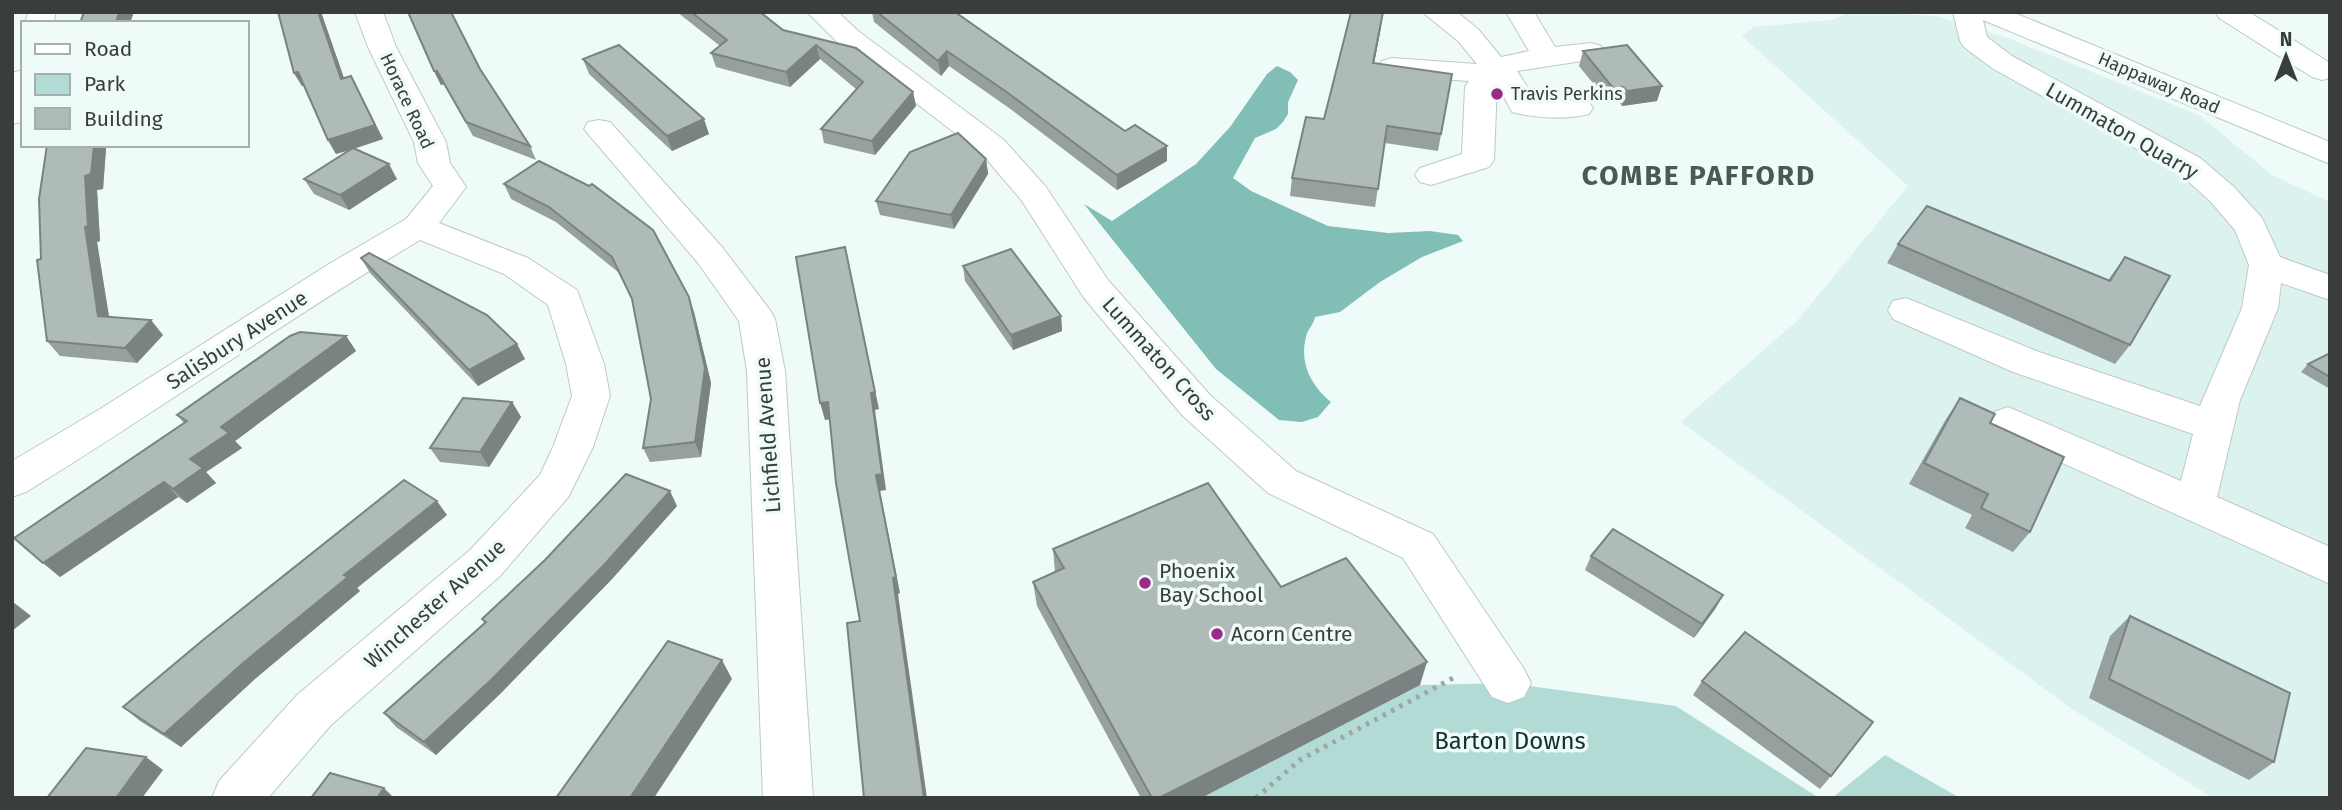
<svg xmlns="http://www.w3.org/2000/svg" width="2342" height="810" font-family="'Fira Sans',sans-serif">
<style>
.built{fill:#dcf2ee}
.green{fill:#b3dbd5}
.forest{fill:#81bfb6}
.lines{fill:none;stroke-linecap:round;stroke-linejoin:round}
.minor-casing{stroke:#bdcac7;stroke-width:2}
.path{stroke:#9da6a5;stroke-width:5;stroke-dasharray:3.5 6;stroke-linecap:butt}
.minor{fill:#fff;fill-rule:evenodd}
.wall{fill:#96a19f}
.shaded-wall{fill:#7a8382}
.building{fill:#afbbb9;stroke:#7a8382;stroke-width:2}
.poi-dot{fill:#9b2b8a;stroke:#eefbf9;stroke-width:2.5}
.labels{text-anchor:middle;stroke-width:7;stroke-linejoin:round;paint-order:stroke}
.far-street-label{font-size:18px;fill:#393e3d;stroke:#eefbf9}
.far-poi-label{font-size:18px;fill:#393e3d;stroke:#eefbf9;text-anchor:start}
.street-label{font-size:21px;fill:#393e3d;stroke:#eefbf9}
.poi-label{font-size:21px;fill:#393e3d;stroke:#eefbf9;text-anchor:start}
.near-park-label{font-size:24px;fill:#11302d;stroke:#eefbf9}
.district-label{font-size:28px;font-weight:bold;letter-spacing:2px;fill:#4d5856;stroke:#eefbf9}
</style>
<rect width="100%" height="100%" fill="#eefbf9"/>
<polygon class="built" points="1849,12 1936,16 2005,37 2199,115 2272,175 2330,202 2330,798 2213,798 2072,709 1681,422 1797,321 1908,186 1742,36 1754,27 1833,20"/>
<g class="green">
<polygon points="1508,683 1676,706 1819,798 1201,798 1420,685"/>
<polygon points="1885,755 1960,798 1832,798"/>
</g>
<path class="forest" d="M1277,66l13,6 8,8 -10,22v12l-5,8 -7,7 -21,9 -22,40 18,13 77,35 60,7 42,-2 28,4 5,6 -41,16 -42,25 -40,30 -25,5c-2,9 -8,13 -9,20 -7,27 6,49 25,65l-13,15 -16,5 -23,-2 -63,-51 -132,-165 28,17 84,-57 34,-37 37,-53z"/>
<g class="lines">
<g class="minor-casing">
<g id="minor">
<polygon points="28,12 56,12 53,23 25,23"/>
<path d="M355,12h28l13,35 50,95 4,21 16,24 -27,36 89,35 49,32 27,74 6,32 -17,51 -24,49 -69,80 -169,149 -63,73h-56l7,-17 78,-86 173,-145 70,-75 13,-28 19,-51 -6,-32 -18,-59 -44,-31 -84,-34c-134,80 -261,170 -394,252l-14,5v-36l88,-52 229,-145 77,-45 27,-33 -15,-23 -4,-21 -46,-95z"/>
<polygon points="807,12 838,12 857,30 1004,140 1046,187 1108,280 1210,395 1296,471 1433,534 1524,669 1531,683 1524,697 1508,703 1492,697 1403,558 1268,493 1182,415 1084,298 1022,201 982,154 837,42"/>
<path d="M1422,12h35l21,17 23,28 28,-6 -23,-39h28l21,35 36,-4 10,3 4,6 -4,6 -84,13 17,26 55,5 4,6 -4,6c-23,6 -54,4 -77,-2l-15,-28 -3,76 -5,7 -58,18 -11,-3 -5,-7 5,-7 42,-14 3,-67 4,-6 -77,-5 -10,-3 -5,-6 5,-6 10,-3 85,6 -19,-23z"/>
<polygon points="1953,12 2012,12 2330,142 2330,164 1983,20 1987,37 2012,56 2200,158 2234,187 2262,218 2280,257 2330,275 2330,300 2281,283 2278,308 2240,400 2217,497 2330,547 2330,584 1994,432 1989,422 1994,412 2008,407 2181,481 2193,434 2013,372 1893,319 1888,310 1893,301 1906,298 2039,352 2200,406 2242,308 2249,265 2235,230 2210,201 2178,172 1992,68 1964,47 1960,41"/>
<polygon points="2215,12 2249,12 2330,63 2330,78 2322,80 2312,77 2219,18"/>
<polygon points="23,70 23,122 12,124 12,73"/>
<polygon points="599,120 610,122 722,247 770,310 775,319 785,371 813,798 763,798 747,371 739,321 698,263 584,129 588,122"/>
</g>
</g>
<polyline class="path" points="1256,798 1300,760 1455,677"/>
<use href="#minor" class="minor"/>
</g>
<g class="wall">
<polygon points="278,12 321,12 344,78 351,76 383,139 354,149 397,179 349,210 314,194 304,179 351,150 336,154 328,140 304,86 302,86 294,73"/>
<polygon points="677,12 760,12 783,30 913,92 916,106 875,155 824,143 821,129 856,89 820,59 790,87 716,67 711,53 720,46"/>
<polygon points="872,12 955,12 1167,161 1117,190 1009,108 949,66 941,76 874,22"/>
<polygon points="1381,27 1374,63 1452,74 1438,151 1385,143 1375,207 1290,196 1292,178"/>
<polygon points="1583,51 1657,101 1622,106 1618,101 1609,103 1579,66"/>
<polygon points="583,59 709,134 672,151 589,74"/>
<polygon points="480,69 530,146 536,160 473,136 444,84 441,85 434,71"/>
<polygon points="47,145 119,145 106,148 103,189 97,190 100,241 97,242 109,316 163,335 137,363 60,356 47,341 41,259"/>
<polygon points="986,159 988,174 954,229 880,215 876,201"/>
<polygon points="539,161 694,312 711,383 701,457 650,462 643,448 651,399 633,301 618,272 556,222 511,199 504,184"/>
<polygon points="1898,244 2108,280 2125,257 2130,345 2115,364 1887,263"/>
<polygon points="361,258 525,359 478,386 370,273"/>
<polygon points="963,266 1061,316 1062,331 1013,350 965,281"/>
<polygon points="346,336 356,351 235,441 242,448 206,472 216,483 187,503 178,497 60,577 14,538 184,423 177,415"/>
<polygon points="2330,353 2330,389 2301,372 2308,364"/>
<polygon points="1960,398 1990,423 2030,532 2013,552 1965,528 1972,515 1909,484 1946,419"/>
<polygon points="512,402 521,417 489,467 440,462 430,448"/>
<polygon points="677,506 612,579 501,693 436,755 396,727 384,713 484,623 482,619"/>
<polygon points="447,515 357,588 360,591 256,678 181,747 140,721 123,707"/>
<polygon points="1053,549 1281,587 1420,685 1201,798 1141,798 1037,606 1033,582 1055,572"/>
<polygon points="1591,556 1723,595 1715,609 1694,638 1585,570"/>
<polygon points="2130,616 2274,762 2249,780 2089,698 2110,636"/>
<polygon points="1702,681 1831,776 1820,789 1693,695"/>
</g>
<g class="shaded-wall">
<polygon points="119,12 134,12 130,23 116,23"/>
<polygon points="318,12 321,12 349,93 341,79"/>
<polygon points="1383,12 1381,27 1371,80 1373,63"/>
<polygon points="816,45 820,59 790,87 786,72"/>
<polygon points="947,51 949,66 941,76 938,61"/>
<polygon points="434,71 437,71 444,84 441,85"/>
<polygon points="298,72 306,85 302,86 294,73"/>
<polygon points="351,76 383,139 336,154 328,140"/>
<polygon points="1662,86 1657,101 1622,106 1627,91"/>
<polygon points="1623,87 1618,101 1609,103 1613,88"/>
<polygon points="913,92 916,106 875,155 872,141"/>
<polygon points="704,119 709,134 672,151 667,136"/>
<polygon points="94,145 119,145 106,148 103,189 97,190 100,241 97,242 111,330 98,316 85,227 85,176"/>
<polygon points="1167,146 1167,161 1117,190 1117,175"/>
<polygon points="986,159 988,174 954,229 951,215"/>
<polygon points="389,164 397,179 349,210 340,195"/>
<polygon points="845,247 879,409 875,410 886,490 880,491 900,593 898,594 927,798 924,798 876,475"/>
<polygon points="689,297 694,312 711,383 701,457 695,442"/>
<polygon points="1061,316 1062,331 1013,350 1011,335"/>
<polygon points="151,320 163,335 137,363 125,348"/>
<polygon points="346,336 356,351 235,441 242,448 206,472 216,483 187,503 173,489 190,459 221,427"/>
<polygon points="517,344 525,359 478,386 469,370"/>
<polygon points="512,402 521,417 489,467 480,452"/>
<polygon points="828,402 833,419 825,420 820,403"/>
<polygon points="164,482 178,497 60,577 43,563"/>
<polygon points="670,491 677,506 612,579 501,693 436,755 424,742"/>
<polygon points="437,501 447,515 357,588 360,591 256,678 181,747 164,734 344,575"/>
<polygon points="1723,595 1715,609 1694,638 1702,624"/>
<polygon points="13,602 31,616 12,631 12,603"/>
<polygon points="722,660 732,679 654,798 630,798"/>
<polygon points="1427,662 1420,685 1201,798 1159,798"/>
<polygon points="146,757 163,770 142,798 116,798"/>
<polygon points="384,788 394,798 377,798"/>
</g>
<g class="building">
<polygon points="84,12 119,12 116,23 80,23"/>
<polygon points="278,12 318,12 341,79 351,76 375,125 328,140 298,72 294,73"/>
<polygon points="408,12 451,12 480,69 530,146 466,122 437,71 434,71"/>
<polygon points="691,12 760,12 783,30 856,48 913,92 872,141 821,129 863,82 816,45 786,72 711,53 727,40"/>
<polygon points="877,12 955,12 1125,131 1135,125 1167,146 1117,175 1008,93 947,51 938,61"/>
<polygon points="1351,12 1383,12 1373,63 1452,74 1441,134 1387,126 1378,189 1292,178 1306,117 1324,119"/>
<polygon points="619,45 704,119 667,136 583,59"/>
<polygon points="1627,45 1662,86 1627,91 1623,87 1613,88 1583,51"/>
<polygon points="958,133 986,159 951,215 876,201 910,152"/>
<polygon points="47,145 94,145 91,174 85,176 88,226 85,227 98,316 151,320 125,348 47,341 37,260 41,259 39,199"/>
<polygon points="353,148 389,164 340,195 304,179"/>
<polygon points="539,161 589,186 592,184 653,230 689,297 705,368 695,442 643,448 651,399 632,299 612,257 549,207 504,184"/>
<polygon points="1927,206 2110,281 2125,257 2170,276 2130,345 1898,244"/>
<polygon points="845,247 875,392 871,393 882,474 876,475 896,577 893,578 924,798 864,798 847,623 860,621 836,483 828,402 820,403 796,257"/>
<polygon points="1011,249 1061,316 1011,335 963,266"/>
<polygon points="369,253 487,315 517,344 469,370 361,258"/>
<polygon points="300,332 346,336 221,427 229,433 190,459 203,468 173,489 164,482 43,563 14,538 187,421 177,415 290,336"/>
<polygon points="2330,353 2330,377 2308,364"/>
<polygon points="463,398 512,402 480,452 430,448"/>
<polygon points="1960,398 1995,414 1990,423 2064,457 2030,532 1981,508 1988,494 1924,463"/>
<polygon points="626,474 670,491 604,565 491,680 424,742 384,713 486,622 482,619 545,560"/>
<polygon points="404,480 437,501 344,575 348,577 242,664 164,734 123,707 203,640"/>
<polygon points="1208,483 1281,587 1346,558 1427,662 1159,798 1152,798 1033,582 1064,568 1053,549"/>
<polygon points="1613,529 1723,595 1702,624 1591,556"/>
<polygon points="2130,616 2290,693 2274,762 2109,679"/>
<polygon points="1745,632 1873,722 1831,776 1702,681"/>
<polygon points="668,641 722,660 630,798 556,798"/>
<polygon points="86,748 146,757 116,798 47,798"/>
<polygon points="330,773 384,788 377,798 311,798"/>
</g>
<g class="poi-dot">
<circle cx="1497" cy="94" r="7"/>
<circle cx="1145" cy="583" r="7"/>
<circle cx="1217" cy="634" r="7"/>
</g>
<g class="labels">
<g class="far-street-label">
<text transform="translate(2159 83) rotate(23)" y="6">Happaway Road</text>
<text transform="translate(407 101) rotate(65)" y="6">Horace Road</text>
</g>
<g class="far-poi-label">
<text x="1511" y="100">Travis Perkins</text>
</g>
<g class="street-label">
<text transform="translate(2122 131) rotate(30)" y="7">Lummaton Quarry</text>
<text transform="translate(237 340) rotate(-33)" y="7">Salisbury Avenue</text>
<text transform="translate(1159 359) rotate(48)" y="7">Lummaton Cross</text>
<text transform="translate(768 435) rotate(-94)" y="7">Lichfield Avenue</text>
<text transform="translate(435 604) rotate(-42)" y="7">Winchester Avenue</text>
</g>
<g class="poi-label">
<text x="1159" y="578">Phoenix<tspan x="1159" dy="24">Bay School</tspan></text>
<text x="1231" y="641">Acorn Centre</text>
</g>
<g class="near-park-label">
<text x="1510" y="749">Barton Downs</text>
</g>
<g class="district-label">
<text x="1699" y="185">COMBE PAFFORD</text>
</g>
</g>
<rect width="2342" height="810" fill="none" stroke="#393e3d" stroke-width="28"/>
<rect x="21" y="21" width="228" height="126" fill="#eefbf9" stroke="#a6afae" stroke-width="2"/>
<rect x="35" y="44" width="35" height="10" fill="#ffffff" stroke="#a6afae" stroke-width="2"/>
<text x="84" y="56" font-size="21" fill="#393e3d">Road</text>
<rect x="35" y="74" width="35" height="21" fill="#b3dbd5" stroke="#a6afae" stroke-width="2"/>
<text x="84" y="91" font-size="21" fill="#393e3d">Park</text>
<rect x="35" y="108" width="35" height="21" fill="#afbbb9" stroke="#a6afae" stroke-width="2"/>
<text x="84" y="126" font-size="21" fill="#393e3d">Building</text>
<g transform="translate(2286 56)" stroke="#eefbf9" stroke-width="5" paint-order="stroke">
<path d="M0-5L12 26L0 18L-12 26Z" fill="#393e3d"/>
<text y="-10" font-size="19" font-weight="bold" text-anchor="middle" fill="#393e3d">N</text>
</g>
</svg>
